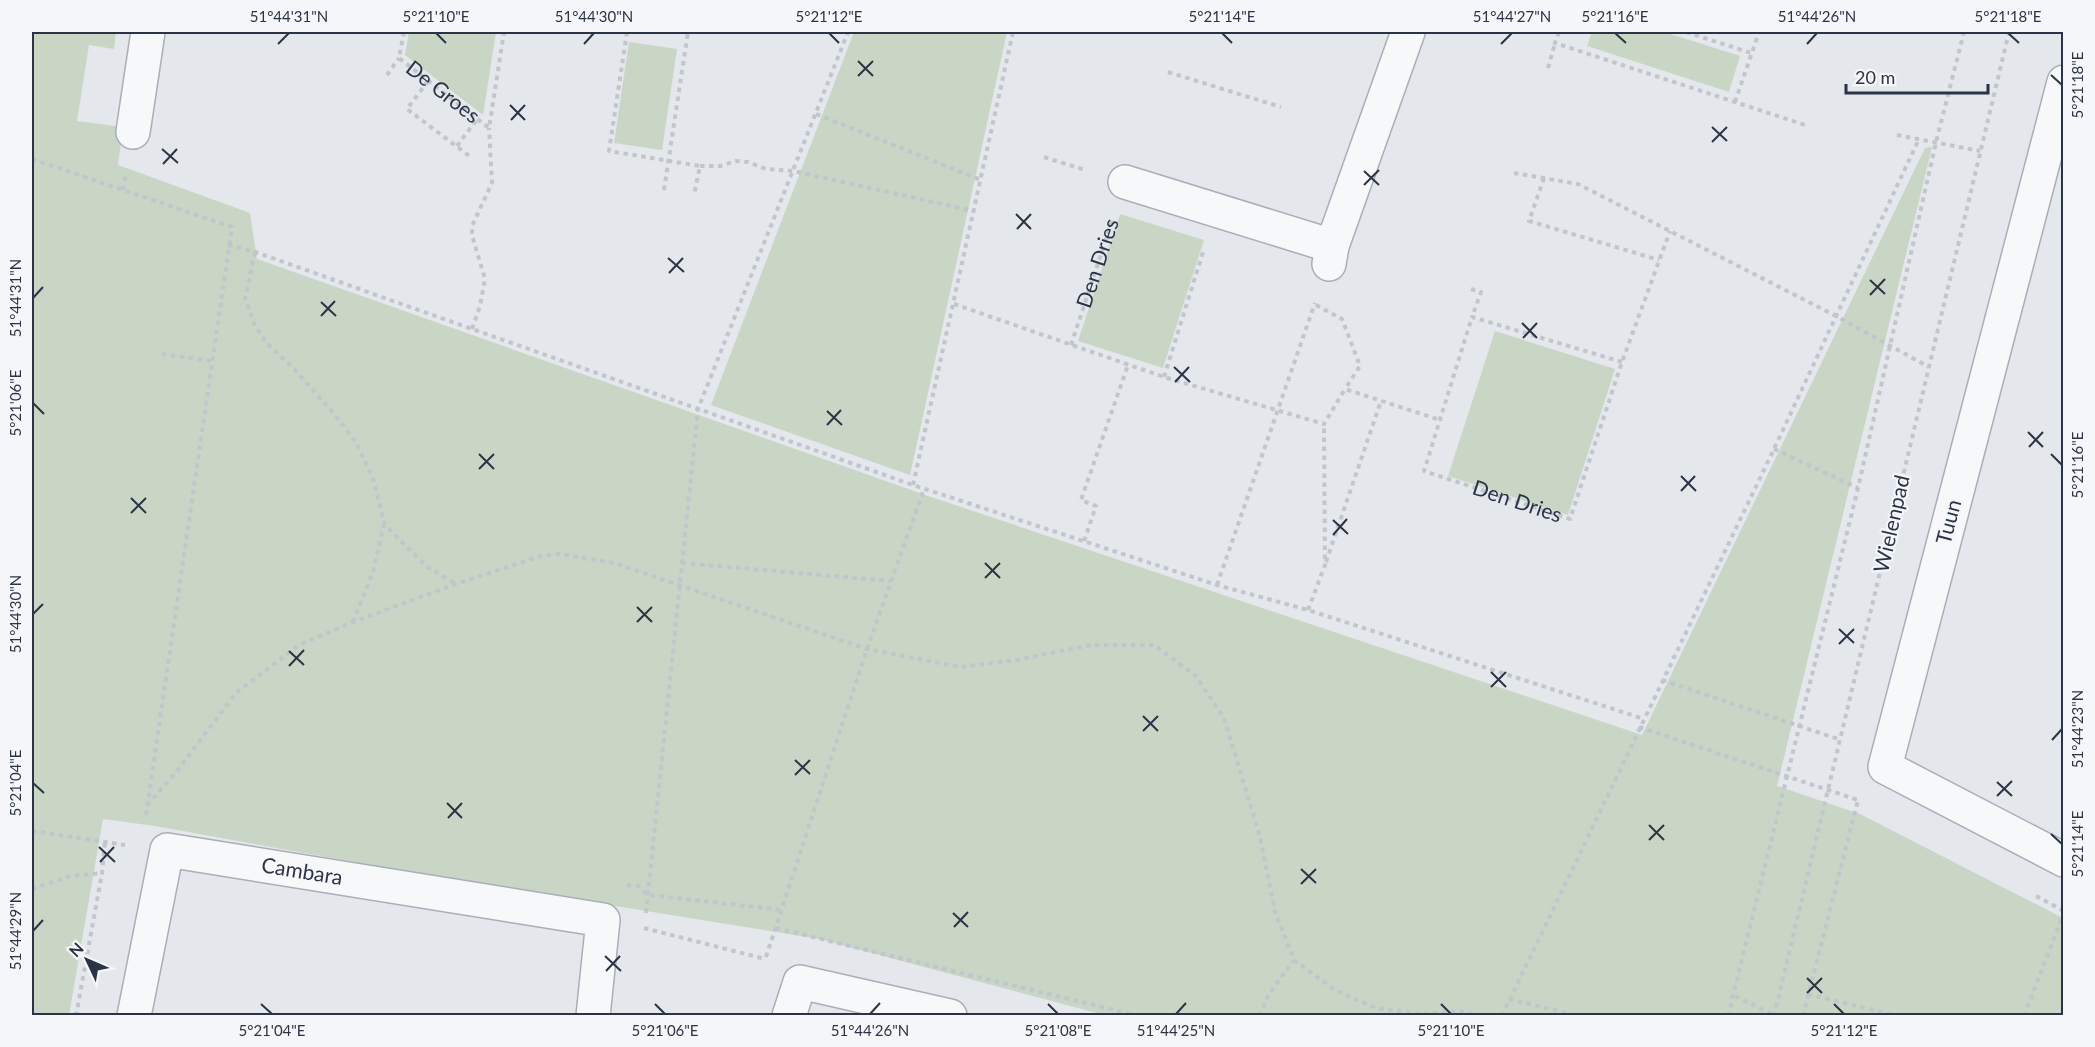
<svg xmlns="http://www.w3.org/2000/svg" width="2095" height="1047" font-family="Lato,sans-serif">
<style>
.green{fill:#c9d6c5}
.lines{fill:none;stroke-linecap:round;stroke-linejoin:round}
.minor-casing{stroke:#a9aeb7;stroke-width:36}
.path{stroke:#c2c5cb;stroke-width:4;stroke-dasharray:4.5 4.5;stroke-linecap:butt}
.minor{stroke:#f7f8fa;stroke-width:33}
.ticks{fill:none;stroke:#2b3445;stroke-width:2}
.labels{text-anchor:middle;stroke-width:4.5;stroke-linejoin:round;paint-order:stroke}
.street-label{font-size:21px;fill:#2b3445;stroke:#f4f6f9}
.neatline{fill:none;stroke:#2b3445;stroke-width:2}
.ticks-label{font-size:15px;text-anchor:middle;fill:#2b3445}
</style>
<rect width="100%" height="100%" fill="#e4e7ec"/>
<g class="green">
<polygon points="32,32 116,33 114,49 89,45 77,121 123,127 118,165 250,213 257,259 931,497 1642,735 1925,148 1932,147 1777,786 1860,814 2063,918 2063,1015 1104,1015 819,939 448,879 155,826 103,819 69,1015 32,1015"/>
<polygon points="409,32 496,32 483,115 405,55"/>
<polygon points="854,32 1007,32 910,475 711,405"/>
<polygon points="1592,32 1664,32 1740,56 1729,92 1587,46"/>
<polygon points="629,42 677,49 662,150 614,143"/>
<polygon points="1120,214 1204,240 1163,368 1078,341"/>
<polygon points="1495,331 1615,369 1568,515 1448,476"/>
</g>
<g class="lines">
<g class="minor-casing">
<g id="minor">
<polyline points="2064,82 1885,767 2064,860"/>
<polyline points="133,132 148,32"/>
<polyline points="1125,182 1332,246"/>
<polyline points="1329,264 1332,246 1408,32"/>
<path id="s4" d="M134,1016l33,-166 436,70 -10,96"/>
<polyline points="789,1016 800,982 950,1016"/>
</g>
</g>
<g class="path">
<path id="s1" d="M404,32l-5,26 90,70 15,-96"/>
<polyline points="627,32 609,151 700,166 694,195"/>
<polyline points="1559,32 1555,43 1805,125"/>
<polyline points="1686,32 1751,53"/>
<polyline points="1548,68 1555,43"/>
<polyline points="1168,72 1281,107"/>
<polyline points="387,75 399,58"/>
<polyline points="428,81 407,109 472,158"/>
<polyline points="1735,102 1759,32"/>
<polyline points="816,114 981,180"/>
<polyline points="1897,135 1980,151"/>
<polyline points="457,146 477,119"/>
<polyline points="1044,157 1085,170"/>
<polyline points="32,159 232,227 146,815"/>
<polyline points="700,166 720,166 736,161 748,162 766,169 793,171 974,211"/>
<polyline points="1514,173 1578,184 1836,316 1929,367"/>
<polyline points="1544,178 1529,221 1659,260"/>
<polyline points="123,190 126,173"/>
<polyline points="664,190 688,32"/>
<polyline points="228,245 255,252 351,286 913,485 1217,585 1308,610 1644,719"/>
<polyline points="255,252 245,299 255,325 266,342 298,373 335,415 357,444 373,479 385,525 426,566 456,584"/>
<polyline points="1471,289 1481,292 1472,317"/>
<polyline points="954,304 1164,377 1324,424 1345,389 1440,420"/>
<polyline points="1316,305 1342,319 1360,366 1345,389"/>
<polyline points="472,329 480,306 485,279 472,235 472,226 492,183 489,128"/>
<path id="s2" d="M1071,345l41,-124"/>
<polyline points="162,354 211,361"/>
<path id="s3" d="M1622,362l-150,-45 -48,154 146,48 52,-157 48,-131"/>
<polyline points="1164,377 1204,249"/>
<polyline points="1774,449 1858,488"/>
<polyline points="913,485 1013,32"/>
<polyline points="1084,541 1096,506 1081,500 1128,365"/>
<polyline points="1326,562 1381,401"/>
<polyline points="682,563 891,581"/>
<polyline points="1217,585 1315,303"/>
<polyline points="1308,610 1325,565 1324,424"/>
<polyline points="353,622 373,572 384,525"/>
<polyline points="1662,680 1841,740"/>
<polyline points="1639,727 1858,800"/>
<polyline points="147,805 177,771 236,693 299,645 353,622 456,584 541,556 560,554 614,563 867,649 960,667 1016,660 1092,645 1154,645 1196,676 1224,718 1260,837 1275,912 1294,960 1335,990 1376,1008 1421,1014 1460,1011 1479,1016"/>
<polyline points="32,831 125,845"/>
<polyline points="627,885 638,886 648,895 782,910"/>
<polyline points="32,889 70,876 102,873"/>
<polyline points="2036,896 2064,911"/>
<polyline points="646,913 698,409 848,32"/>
<polyline points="644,928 765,959"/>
<polyline points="776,928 1139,1016"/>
<polyline points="766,957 867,649 924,489"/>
<polyline points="1808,994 1898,1016"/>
<polyline points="1735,996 1774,1015"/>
<polyline points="1509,999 1578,1016"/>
<polyline points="76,1016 102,873 105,841"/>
<polyline points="1260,1016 1268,995 1294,960"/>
<polyline points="1502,1016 1774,449 1919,139"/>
<polyline points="1728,1016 1858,488 1936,142 1964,32"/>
<polyline points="1774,1016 2009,32"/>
<polyline points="1803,1016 1858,800"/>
<polyline points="2024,1016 2064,912"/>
</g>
<use href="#minor" class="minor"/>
</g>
<path class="ticks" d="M436,33l10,10M829,33l10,10M1222,33l10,10M1615,33l11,10M2008,33l11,10M278,44l11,-11M584,44l10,-11M1501,44l11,-11M1807,44l10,-11M858,61l15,15M2051,75l11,10M858,76l15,-15M510,105l15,15M511,120l14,-15M1712,127l15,14M1712,142l15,-15M162,149l16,14M163,164l14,-15M1364,171l15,14M1364,185l15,-15M1016,214l15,15M1017,229l14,-15M668,258l16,14M669,273l14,-15M1870,280l15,14M1870,295l15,-16M33,298l10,-11M321,302l15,14M321,316l14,-15M1522,323l15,15M1523,338l14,-15M1174,367l16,15M1175,382l14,-15M33,403l11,11M827,411l15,14M827,425l14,-15M2028,432l15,15M2029,447l14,-15M479,454l15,15M2051,454l11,11M479,469l15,-15M1681,476l15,15M1681,491l14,-15M131,498l15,15M131,513l15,-15M1333,520l15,14M1333,535l14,-16M985,563l15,15M985,578l15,-15M637,607l15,15M33,614l10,-10M637,622l15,-15M1839,629l15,14M1839,644l15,-15M289,651l15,14M289,666l15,-16M1491,672l15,15M1491,687l15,-15M1143,716l15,15M1143,731l15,-15M2052,740l10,-11M795,760l15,14M795,775l15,-15M1997,782l15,14M33,783l11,10M1997,796l15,-15M447,803l15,15M448,818l14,-15M1649,825l15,15M2051,834l11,10M1649,840l15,-15M99,847l16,15M100,862l14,-15M1301,869l15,14M1301,884l15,-15M953,913l15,14M954,927l14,-15M33,931l10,-11M605,956l16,15M606,971l14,-15M1807,978l15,15M1807,993l15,-15M261,1004l11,10M655,1004l10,10M1048,1004l10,10M1441,1004l10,10M1834,1004l10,10M870,1014l10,-11M1176,1014l10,-11"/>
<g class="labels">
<g class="street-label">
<text dy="7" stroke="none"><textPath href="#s1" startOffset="82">De Groes</textPath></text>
<text dy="7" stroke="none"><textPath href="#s2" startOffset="86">Den Dries</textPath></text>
<text dy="7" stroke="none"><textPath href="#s3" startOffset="416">Den Dries</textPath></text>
<text transform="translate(1949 522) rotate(-75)" y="7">Tuun</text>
<text transform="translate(1892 524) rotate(-77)" y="7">Wielenpad</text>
<text dy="7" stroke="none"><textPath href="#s4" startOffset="306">Cambara</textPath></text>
</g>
</g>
<rect width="2095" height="1047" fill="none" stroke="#f4f6f9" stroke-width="66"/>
<g transform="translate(87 960) rotate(314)" stroke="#f4f6f9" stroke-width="4.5" paint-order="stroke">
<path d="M0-4.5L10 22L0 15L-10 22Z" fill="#2b3445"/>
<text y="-9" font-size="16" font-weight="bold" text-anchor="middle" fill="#2b3445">N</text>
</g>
<path d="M1846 84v9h142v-9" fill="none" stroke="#2b3445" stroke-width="3"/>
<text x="1855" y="84" font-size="18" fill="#2b3445" stroke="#f4f6f9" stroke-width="4.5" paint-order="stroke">20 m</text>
<rect x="33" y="33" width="2029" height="981" class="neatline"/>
<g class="ticks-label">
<text x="289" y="22">51°44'31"N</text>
<text x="436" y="22">5°21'10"E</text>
<text x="594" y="22">51°44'30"N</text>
<text x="829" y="22">5°21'12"E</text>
<text x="1222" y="22">5°21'14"E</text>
<text x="1512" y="22">51°44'27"N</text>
<text x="1615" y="22">5°21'16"E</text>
<text x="1817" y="22">51°44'26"N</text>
<text x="2008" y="22">5°21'18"E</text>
<text transform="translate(2078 85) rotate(-90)" y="5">5°21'18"E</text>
<text transform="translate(16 298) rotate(-90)" y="5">51°44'31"N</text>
<text transform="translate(16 403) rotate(-90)" y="5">5°21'06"E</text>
<text transform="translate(2078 465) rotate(-90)" y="5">5°21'16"E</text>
<text transform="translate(16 614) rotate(-90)" y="5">51°44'30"N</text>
<text transform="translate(2078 729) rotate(-90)" y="5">51°44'23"N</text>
<text transform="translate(16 783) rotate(-90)" y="5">5°21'04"E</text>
<text transform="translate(2078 844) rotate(-90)" y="5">5°21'14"E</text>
<text transform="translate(16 931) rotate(-90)" y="5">51°44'29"N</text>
<text x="272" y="1036">5°21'04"E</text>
<text x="665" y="1036">5°21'06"E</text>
<text x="870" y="1036">51°44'26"N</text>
<text x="1058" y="1036">5°21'08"E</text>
<text x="1176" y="1036">51°44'25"N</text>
<text x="1451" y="1036">5°21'10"E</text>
<text x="1844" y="1036">5°21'12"E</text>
</g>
</svg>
